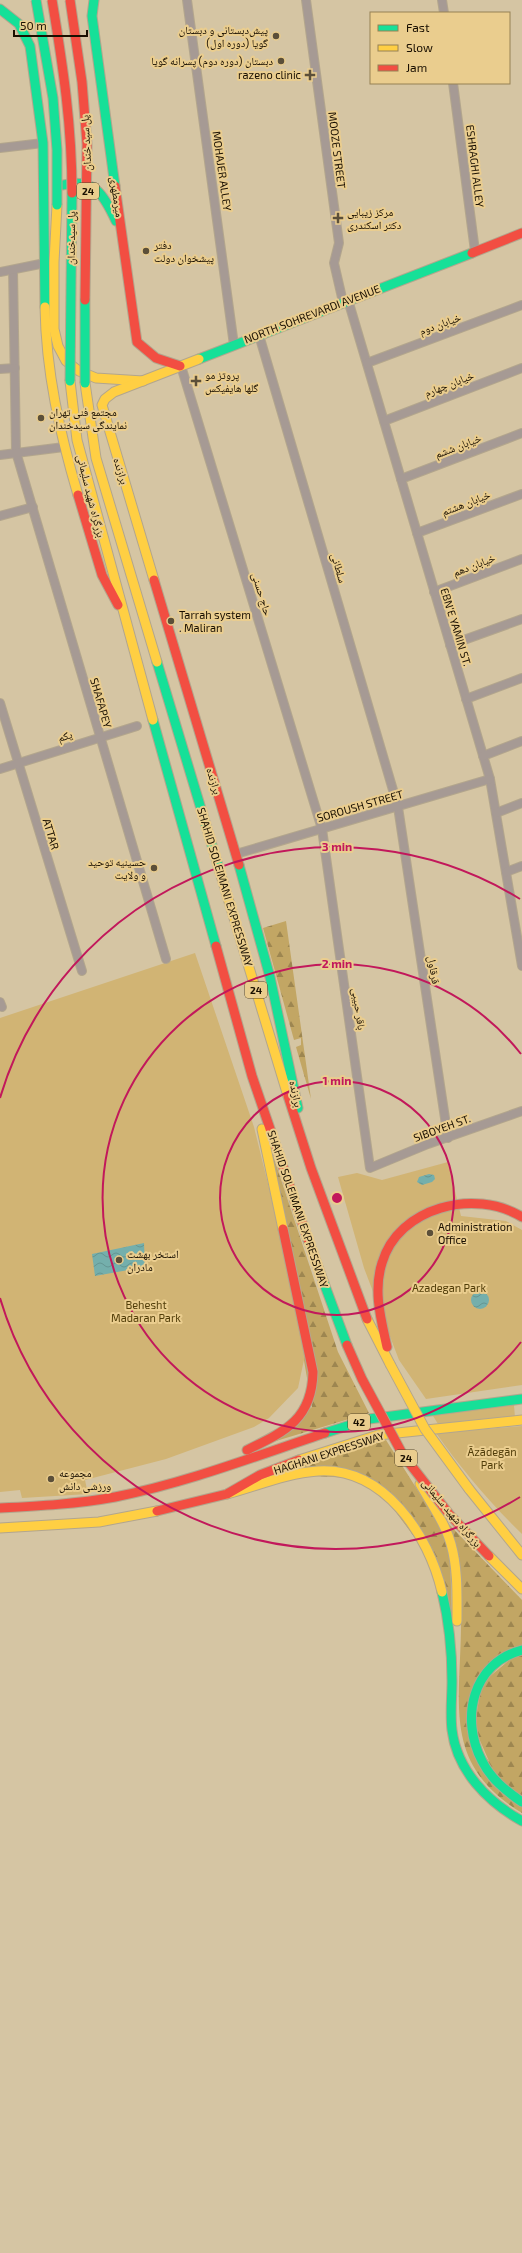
<svg xmlns="http://www.w3.org/2000/svg" width="522" height="2253" font-family="'Exo 2','Noto Naskh Arabic',sans-serif">
<style>
.forest{fill:url(#forest-firs)}
.green{fill:#d1b474}
.water{fill:url(#water-waves)}
.lines{fill:none;stroke-linecap:round;stroke-linejoin:round}
.street-casing{stroke:#b3a68d;stroke-width:10}
.fast-casing{stroke:#b3a68d;stroke-width:11}
.slow-casing{stroke:#b3a68d;stroke-width:11}
.jam-casing{stroke:#b3a68d;stroke-width:11}
.street{stroke:#a69a94;stroke-width:8}
.fast{stroke:#16e098;stroke-width:9}
.slow{stroke:#ffcf43;stroke-width:9}
.jam{stroke:#f24e42;stroke-width:9}
.fast-bridge-casing{stroke:#b3a68d;stroke-width:11;stroke-linecap:butt}
.slow-bridge-casing{stroke:#b3a68d;stroke-width:11;stroke-linecap:butt}
.jam-bridge-casing{stroke:#b3a68d;stroke-width:11;stroke-linecap:butt}
.fast-bridge{stroke:#16e098;stroke-width:9}
.slow-bridge{stroke:#ffcf43;stroke-width:9}
.jam-bridge{stroke:#f24e42;stroke-width:9}
.ring{fill:none;stroke:#c2185b;stroke-width:2}
.poi-dot{fill:#5b4f39;stroke:#eacd8e;stroke-width:1.5}
.labels{text-anchor:middle;stroke-width:4;stroke-linejoin:round;paint-order:stroke}
.shield{fill:#eacd8e;stroke:#58482b;stroke-width:1}
.shield-label{font-size:10px;font-weight:bold;fill:#190f00}
.poi-label{font-size:11px;fill:#190f00;stroke:#eacd8e;text-anchor:start}
.street-label{font-size:11px;fill:#190f00;stroke:#eacd8e}
.park-label{font-size:11px;fill:#513d09;stroke:#eacd8e}
.centre{fill:#c2185b;stroke:#eacd8e;stroke-width:2}
.ring-label{font-size:12px;text-anchor:middle;font-weight:bold;fill:#c2185b;stroke:#eacd8e;stroke-width:4;stroke-linejoin:round;paint-order:stroke}
</style>
<defs>
<pattern id="forest-firs" width="22" height="20" patternUnits="userSpaceOnUse"><rect width="22" height="20" fill="#c2a664"/><path d="M5 1l3.5 6h-7zM16 11l3.5 6h-7z" fill="#9d8650"/></pattern>
<pattern id="water-waves" width="16" height="10" patternUnits="userSpaceOnUse"><rect width="16" height="10" fill="#74afac"/><path d="M0 5q4-4 8 0t8 0" fill="none" stroke="#649592"/></pattern>
</defs>
<rect width="100%" height="100%" fill="#d5c5a3"/>
<g class="forest">
<polygon points="286,921 311,1099 296,1047 301,1045 301,1038 294,1040 263,928"/>
<polygon points="264,1128 338,1352 369,1413 266,1444 312,1407"/>
<polygon points="386,1440 442,1529 450,1549 452,1624 442,1574 371,1479 275,1474"/>
<path d="M441,1516l81,84v47l-36,19 -18,67 54,73v7c-81,-49 -61,-109 -61,-191 0,-11 2,-25 0,-36 -4,-24 -14,-47 -20,-70z"/>
<polygon points="522,1654 522,1798 495,1775 474,1727 482,1683 514,1656"/>
</g>
<g class="green">
<polygon points="195,953 254,1127 272,1200 305,1355 298,1388 269,1418 254,1427 166,1459 85,1480 88,1494 22,1498 20,1490 0,1492 0,1018"/>
<polygon points="448,1162 461,1216 506,1221 522,1230 522,1385 426,1399 399,1360 364,1268 338,1177 357,1173 382,1180"/>
<polygon points="514,1405 515,1418 438,1424 430,1411"/>
<path d="M522,1426v108c-32,-31 -60,-64 -86,-101z"/>
</g>
<g class="water">
<polygon points="429,1174 434,1175 435,1179 432,1182 422,1185 417,1182 419,1177"/>
<polygon points="144,1243 145,1267 95,1276 92,1254"/>
<circle cx="480" cy="1300" r="9"/>
</g>
<g class="lines">
<g class="street-casing">
<g id="street">
<polyline points="187,0 234,345"/>
<polyline points="306,0 339,243 334,263 343,302"/>
<polyline points="442,0 444,13"/>
<polyline points="453,83 475,251"/>
<polyline points="0,148 43,143"/>
<polyline points="13,270 16,452 166,959"/>
<polyline points="0,272 45,263"/>
<polyline points="348,300 490,779 522,966"/>
<polyline points="259,335 398,807 448,1138"/>
<polyline points="367,363 522,305"/>
<polyline points="181,366 322,829 370,1168 428,1144 522,1111"/>
<polyline points="0,369 15,368"/>
<polyline points="384,421 522,368"/>
<polyline points="0,455 64,447"/>
<polyline points="401,479 522,433"/>
<polyline points="0,516 33,507"/>
<polyline points="417,533 522,494"/>
<polyline points="434,592 522,559"/>
<polyline points="450,645 522,619"/>
<polyline points="466,699 522,678"/>
<polyline points="0,703 82,971"/>
<polyline points="483,756 522,741"/>
<polyline points="0,769 137,726"/>
<polyline points="496,813 522,803"/>
<polyline points="236,854 490,779"/>
<polyline points="506,872 522,866"/>
<polyline points="0,1002 2,1007"/>
</g>
</g>
<g class="fast-casing">
<g id="fast">
<polyline points="94,0 92,16 115,186"/>
<polyline points="0,9 19,24 30,46 43,143 45,307"/>
<path d="M63,185c31,-8 41,10 53,36"/>
<polyline points="199,359 472,253"/>
<polyline points="157,662 220,872"/>
<polyline points="153,720 216,946"/>
<polyline points="239,865 270,977 298,1108"/>
<polyline points="308,1240 347,1345"/>
<polyline points="325,1433 369,1419 522,1399"/>
<path d="M442,1592c7,29 10,59 10,89 0,16 -2,32 0,49 5,41 36,72 70,91"/>
<path d="M522,1650c-50,13 -62,69 -40,111 9,18 24,30 40,41"/>
</g>
</g>
<g class="slow-casing">
<g id="slow">
<polyline points="57,205 54,262 54,329 58,346 66,361 79,371 96,378 143,381"/>
<path d="M45,307c1,65 15,127 33,188"/>
<polyline points="70,381 77,440 153,720"/>
<polyline points="85,383 96,458 157,662"/>
<polyline points="154,580 102,405 105,399 114,392 199,359"/>
<polyline points="220,872 288,1096"/>
<polyline points="262,1129 283,1229"/>
<polyline points="367,1319 390,1364"/>
<polyline points="299,1460 378,1435 522,1420"/>
<path d="M420,1484c11,19 25,39 31,60 7,25 6,51 6,77"/>
<polyline points="469,1489 522,1555"/>
<path d="M227,1494c30,-8 60,-21 91,-23 66,-4 111,64 124,121"/>
<polyline points="0,1528 99,1522 157,1511"/>
<polyline points="489,1556 522,1589"/>
</g>
</g>
<g class="jam-casing">
<g id="jam">
<polyline points="115,186 137,342 156,358 180,366"/>
<polyline points="472,253 522,233"/>
<polyline points="78,495 102,575 118,605"/>
<polyline points="154,580 239,865"/>
<polyline points="216,946 252,1076 308,1240"/>
<polyline points="288,1096 311,1168 367,1319"/>
<path d="M387,1347c-6,-28 -14,-56 -5,-84 16,-56 93,-75 140,-46"/>
<path d="M247,1450c39,-19 65,-31 66,-78l-30,-143"/>
<path d="M0,1508c39,-2 77,-4 115,-11 71,-14 141,-41 210,-64"/>
<polyline points="157,1511 227,1494 260,1475 299,1460"/>
</g>
</g>
<use href="#street" class="street"/>
<use href="#fast" class="fast"/>
<use href="#slow" class="slow"/>
<use href="#jam" class="jam"/>
<g class="fast-bridge-casing">
<g id="fast-bridge">
<polyline points="36,0 53,98 57,150 57,205"/>
<polyline points="85,300 85,383"/>
<polyline points="70,381 72,193"/>
</g>
</g>
<g class="slow-bridge-casing">
<polyline id="slow-bridge" points="390,1364 425,1429 469,1489"/>
</g>
<g class="jam-bridge-casing">
<g id="jam-bridge">
<path d="M52,0c11,66 20,126 20,193"/>
<polyline points="70,0 82,82 87,144 85,300"/>
<polyline points="347,1345 362,1379 403,1455 449,1514 489,1556"/>
</g>
</g>
<use href="#fast-bridge" class="fast-bridge"/>
<use href="#slow-bridge" class="slow-bridge"/>
<use href="#jam-bridge" class="jam-bridge"/>
</g>
<g class="ring">
<circle cx="337" cy="1198" r="117"/>
<path d="M521 1342A234 234 0 1 1 521 1054"/>
<path d="M520 1497A351 351 0 0 1 0 1298M0 1098A351 351 0 0 1 520 899"/>
</g>
<g class="poi-dot">
<circle cx="276" cy="36" r="4"/>
<circle cx="281" cy="61" r="4"/>
<path d="M308 69h4v4h4v4h-4v4h-4v-4h-4v-4h4z"/>
<path d="M336 212h4v4h4v4h-4v4h-4v-4h-4v-4h4z"/>
<circle cx="146" cy="251" r="4"/>
<path d="M194 375h4v4h4v4h-4v4h-4v-4h-4v-4h4z"/>
<circle cx="41" cy="418" r="4"/>
<circle cx="171" cy="621" r="4"/>
<circle cx="154" cy="868" r="4"/>
<circle cx="430" cy="1233" r="4"/>
<circle cx="119" cy="1260" r="4"/>
<circle cx="51" cy="1479" r="4"/>
</g>
<g class="labels">
<g class="shield">
<rect x="77" y="183" width="22" height="16" rx="3"/>
<rect x="245" y="982" width="22" height="16" rx="3"/>
<rect x="348" y="1414" width="22" height="16" rx="3"/>
<rect x="395" y="1450" width="22" height="16" rx="3"/>
</g>
<g class="shield-label">
<text x="88" y="195">24</text>
<text x="256" y="994">24</text>
<text x="359" y="1426">42</text>
<text x="406" y="1462">24</text>
</g>
<g class="poi-label">
<text x="268" y="34" text-anchor="end">پیش‌دبستانی و دبستان<tspan x="268" dy="13">(دوره اول) گویا</tspan></text>
<text x="273" y="65" text-anchor="end">دبستان (دوره دوم) پسرانه گویا</text>
<text x="301" y="79" text-anchor="end">razeno clinic</text>
<text x="347" y="216">مرکز زیبایی<tspan x="347" dy="13">دکتر اسکندری</tspan></text>
<text x="154" y="249">دفتر<tspan x="154" dy="13">پیشخوان دولت</tspan></text>
<text x="205" y="379">پروتز مو<tspan x="205" dy="13">گلها هایفیکس</tspan></text>
<text x="49" y="416">مجتمع فنی تهران<tspan x="49" dy="13">نمایندگی سیدخندان</tspan></text>
<text x="179" y="619">Tarrah system<tspan x="179" dy="13">. Maliran</tspan></text>
<text x="146" y="866" text-anchor="end">حسینیه توحید<tspan x="146" dy="13">و ولایت</tspan></text>
<text x="438" y="1231">Administration<tspan x="438" dy="13">Office</tspan></text>
<text x="127" y="1258">استخر بهشت<tspan x="127" dy="13">مادران</tspan></text>
<text x="59" y="1477">مجموعه<tspan x="59" dy="13">ورزشی دانش</tspan></text>
</g>
<g class="street-label">
<text transform="translate(86 143) rotate(-93)" y="4">پل سید خندان</text>
<text transform="translate(337 150) rotate(83)" y="4">MOOZE STREET</text>
<text transform="translate(475 166) rotate(83)" y="4">ESHRAGHI ALLEY</text>
<text transform="translate(222 171) rotate(82)" y="4">MOHAJER ALLEY</text>
<text transform="translate(117 197) rotate(82)" y="4">میرمطهری</text>
<text transform="translate(71 238) rotate(-89)" y="4">پل سیدخندان</text>
<text transform="translate(312 314) rotate(-21)" y="4">NORTH SOHREVARDI AVENUE</text>
<text transform="translate(440 324) rotate(-20)" y="4">خیابان دوم</text>
<text transform="translate(449 384) rotate(-21)" y="4">خیابان چهارم</text>
<text transform="translate(458 446) rotate(-21)" y="4">خیابان ششم</text>
<text transform="translate(121 471) rotate(73)" y="4">برازنده</text>
<text transform="translate(91 496) rotate(76)" y="4">بزرگراه شهید سلیمانی</text>
<text transform="translate(466 503) rotate(-21)" y="4">خیابان هشتم</text>
<text transform="translate(474 565) rotate(-21)" y="4">خیابان دهم</text>
<text transform="translate(339 568) rotate(74)" y="4">سلطانی</text>
<text transform="translate(262 594) rotate(73)" y="4">حاج حسنی</text>
<text transform="translate(456 627) rotate(73)" y="4">EBN'E YAMIN ST.</text>
<text transform="translate(101 703) rotate(74)" y="4">SHAFAPEY</text>
<text transform="translate(65 736) rotate(-17)" y="4">یکم</text>
<text transform="translate(214 781) rotate(73)" y="4">برازنده</text>
<text transform="translate(360 806) rotate(-16)" y="4">SOROUSH STREET</text>
<text transform="translate(51 834) rotate(73)" y="4">ATTAR</text>
<text transform="translate(225 887) rotate(73)" y="4">SHAHID SOLEIMANI EXPRESSWAY</text>
<text transform="translate(434 970) rotate(81)" y="4">قرقاول</text>
<text transform="translate(359 1009) rotate(82)" y="4">باقر حبیبی</text>
<text transform="translate(296 1094) rotate(78)" y="4">برازنده</text>
<text transform="translate(442 1128) rotate(-20)" y="4">SIBOYEH ST.</text>
<text transform="translate(298 1209) rotate(71)" y="4">SHAHID SOLEIMANI EXPRESSWAY</text>
<text transform="translate(329 1453) rotate(-18)" y="4">HAGHANI EXPRESSWAY</text>
<text transform="translate(452 1513) rotate(50)" y="4">بزرگراه شهید سلیمانی</text>
</g>
<g class="park-label">
<text x="449" y="1292">Azadegan Park</text>
<text x="146" y="1309">Behesht<tspan x="146" dy="13">Madaran Park</tspan></text>
<text x="492" y="1456">Āzādegān<tspan x="492" dy="13">Park</tspan></text>
</g>
</g>
<circle cx="337" cy="1198" r="6" class="centre"/>
<g class="ring-label">
<text x="337" y="851">3 min</text>
<text x="337" y="968">2 min</text>
<text x="337" y="1085">1 min</text>
</g>
<rect x="370" y="12" width="140" height="72" fill="#eacd8e" stroke="#968155"/>
<rect x="378" y="25" width="20" height="6" fill="#16e098" stroke="#968155"/>
<text x="406" y="32" font-size="12" fill="#190f00">Fast</text>
<rect x="378" y="45" width="20" height="6" fill="#ffcf43" stroke="#968155"/>
<text x="406" y="52" font-size="12" fill="#190f00">Slow</text>
<rect x="378" y="65" width="20" height="6" fill="#f24e42" stroke="#968155"/>
<text x="406" y="72" font-size="12" fill="#190f00">Jam</text>
<path d="M14 30v6h73v-6" fill="none" stroke="#190f00" stroke-width="2"/>
<text x="20" y="30" font-size="12" fill="#190f00" stroke="#eacd8e" stroke-width="3" paint-order="stroke">50 m</text>
</svg>
